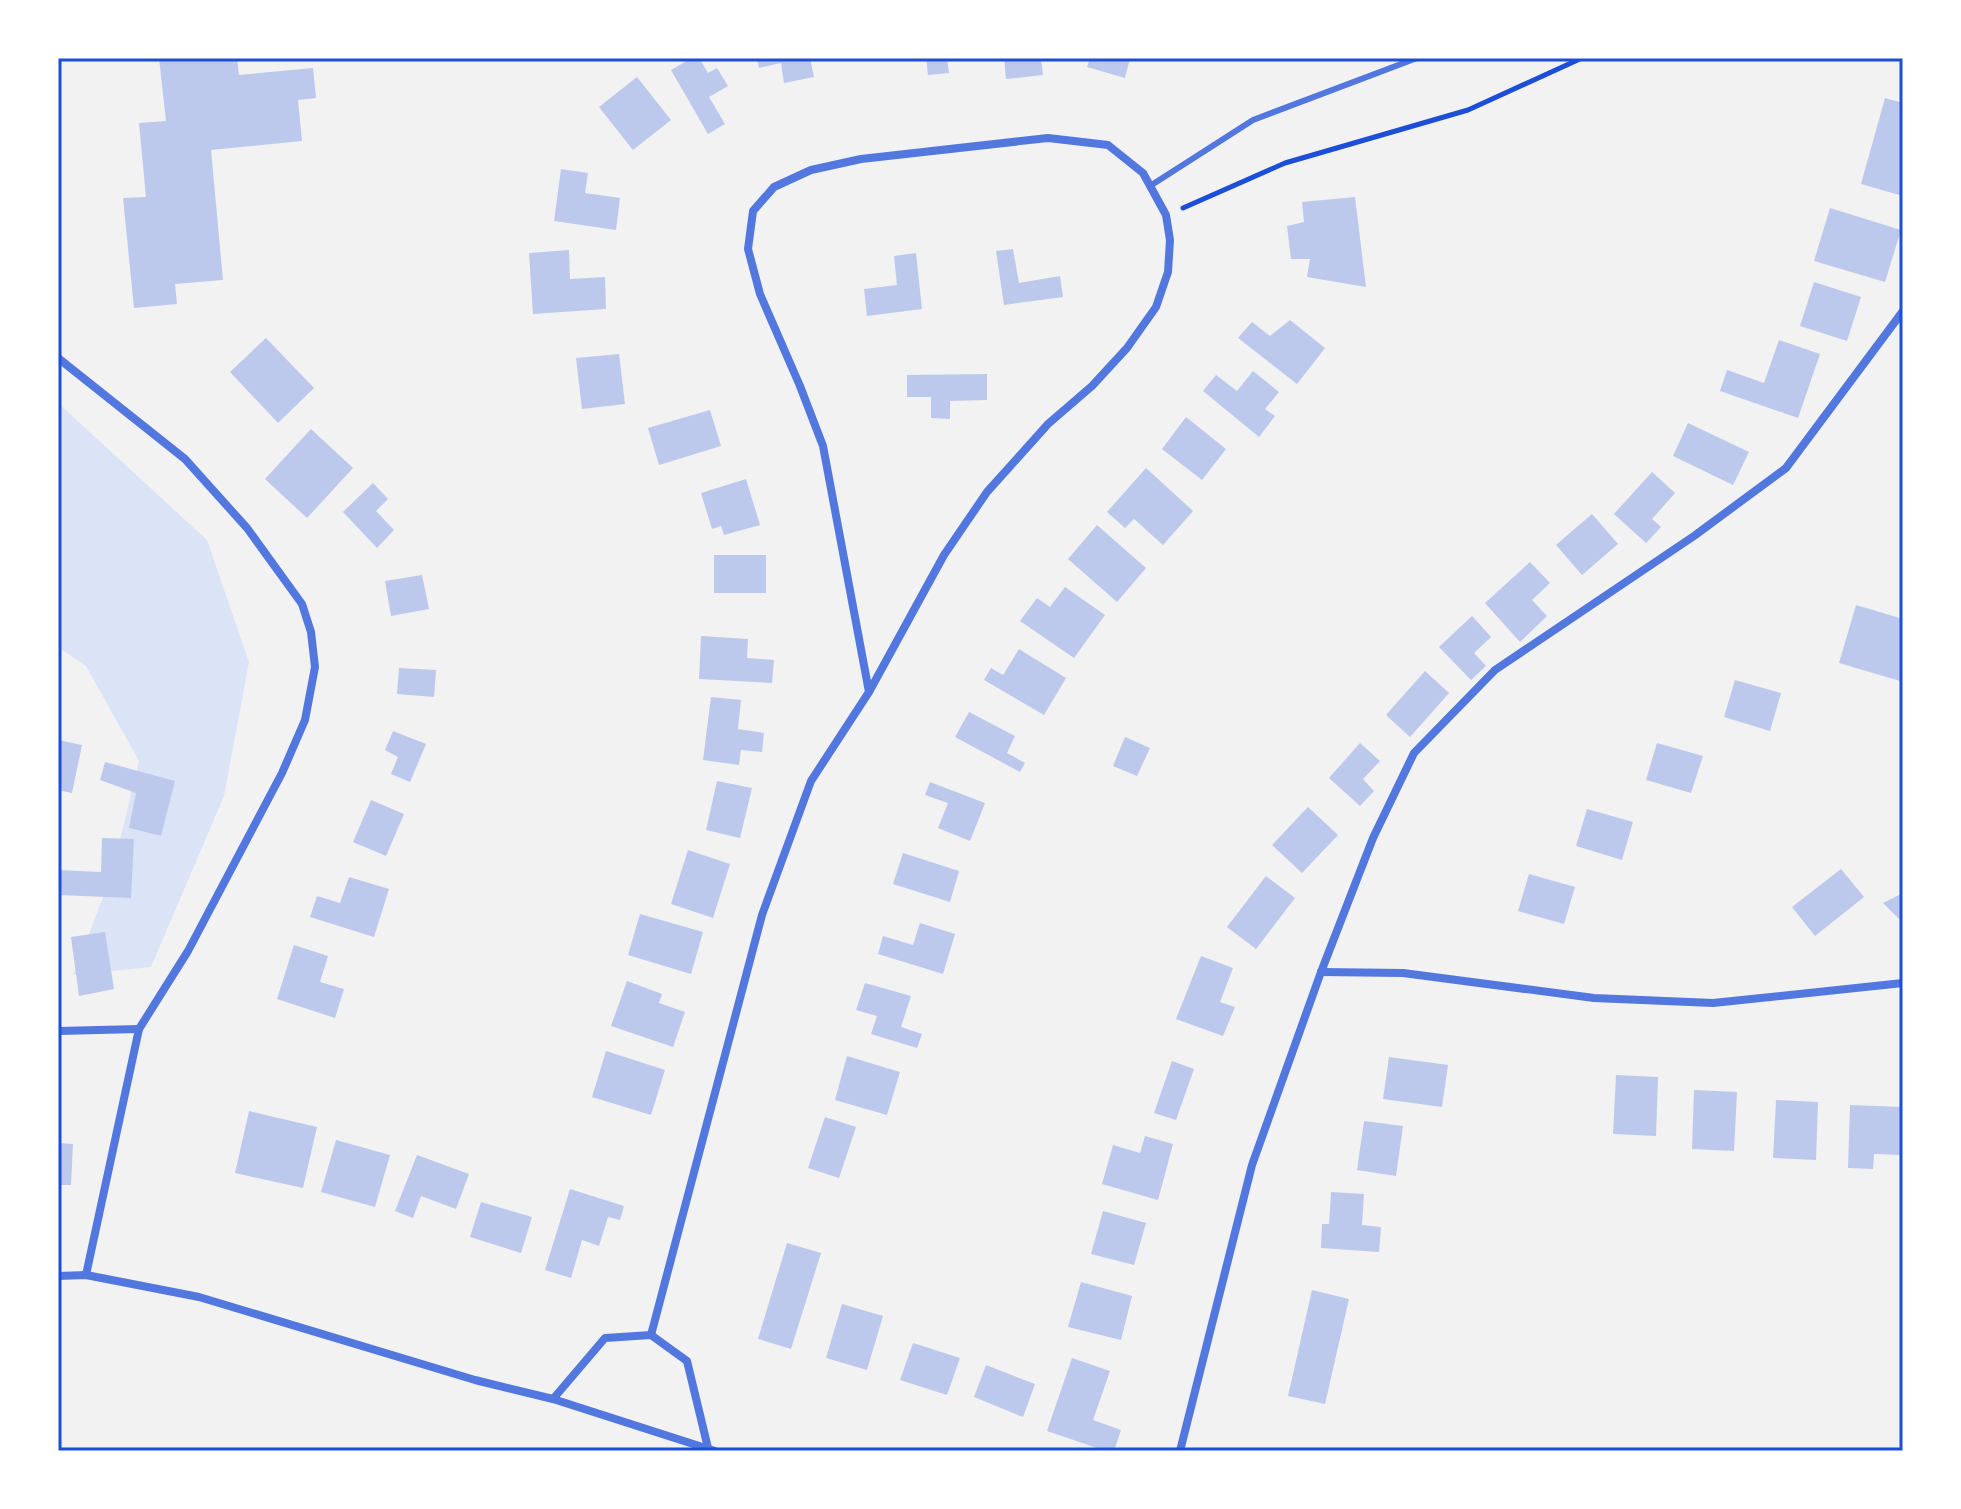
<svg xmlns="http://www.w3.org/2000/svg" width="1961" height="1509" font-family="'Sofia Sans Condensed',sans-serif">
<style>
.green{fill:#dbe4f7}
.building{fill:#bdc9ec}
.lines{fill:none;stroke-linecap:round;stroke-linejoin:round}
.path{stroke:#1d4ed8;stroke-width:5}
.service{stroke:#5277de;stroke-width:6}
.minor{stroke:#5277de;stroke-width:8}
.neatline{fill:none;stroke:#1d4ed8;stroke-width:3}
</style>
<rect width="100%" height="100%" fill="#f2f2f2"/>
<polygon class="green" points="58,403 207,540 249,662 224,796 151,967 73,975 111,877 139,761 86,666 58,647"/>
<g class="building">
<polygon points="159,58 237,58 239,75 313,68 316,98 298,100 302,141 211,150 223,280 175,284 177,304 134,308 123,198 146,197 139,123 166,121"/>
<polygon points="692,58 699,58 708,73 717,68 728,86 709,97 725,124 708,134 671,70"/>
<polygon points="757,58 810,58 814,77 784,83 781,63 759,68"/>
<polygon points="926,58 947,58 949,73 928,75"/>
<polygon points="1004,58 1041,58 1043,75 1006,79"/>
<polygon points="1090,58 1130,58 1125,78 1087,67"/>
<polygon points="637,77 671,120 633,150 599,107"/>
<polygon points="1885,98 1903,103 1903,196 1861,184"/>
<polygon points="561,169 588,173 585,193 620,198 616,230 554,221"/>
<polygon points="1355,197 1366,287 1307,277 1310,259 1291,259 1287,226 1304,222 1302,202"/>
<polygon points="1830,208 1901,230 1885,282 1814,261"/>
<polygon points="1013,249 1019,283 1060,276 1063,297 1004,305 996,251"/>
<polygon points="569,250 570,279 605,277 606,309 533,314 529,253"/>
<polygon points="916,253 922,309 867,316 864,289 897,285 894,256"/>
<polygon points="1814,282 1861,297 1847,341 1800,326"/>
<polygon points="1290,320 1325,348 1297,384 1238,338 1252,322 1270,336"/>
<polygon points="266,338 314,388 278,423 230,372"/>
<polygon points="1779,340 1820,354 1798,418 1720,391 1727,370 1764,383"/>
<polygon points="619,354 625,404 582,409 576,358"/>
<polygon points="1253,371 1279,392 1265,409 1275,416 1259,437 1203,391 1216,375 1237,391"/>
<polygon points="987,374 987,400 950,401 950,419 931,418 931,397 907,397 907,375"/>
<polygon points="710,410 721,446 659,465 648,428"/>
<polygon points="1186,417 1226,449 1202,480 1162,449"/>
<polygon points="1688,423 1749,452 1733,485 1673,456"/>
<polygon points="311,429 353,468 307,518 265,479"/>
<polygon points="1146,468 1193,511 1163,545 1134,519 1125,528 1107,512"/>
<polygon points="1652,472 1675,493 1652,519 1661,527 1646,543 1614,514"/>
<polygon points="746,479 760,525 724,535 721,526 712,529 701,493"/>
<polygon points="373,483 388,499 376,511 394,530 377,548 343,512"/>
<polygon points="1592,514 1618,544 1582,575 1556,545"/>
<polygon points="1097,525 1146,568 1117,602 1068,559"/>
<rect x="714" y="555" width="52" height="38"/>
<polygon points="1530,562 1550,583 1532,600 1547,616 1520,642 1485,603"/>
<polygon points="422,575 429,609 391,616 385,581"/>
<polygon points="1065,587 1105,615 1074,658 1020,621 1037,598 1050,607"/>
<polygon points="1856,605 1903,619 1903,670 1900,681 1839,663"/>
<polygon points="1472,616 1491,637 1474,653 1486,666 1471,680 1439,647"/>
<polygon points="701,636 748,639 747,658 774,660 772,683 699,679"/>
<polygon points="1019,649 1066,678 1044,715 984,680 991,668 1003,675"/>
<polygon points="399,668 436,670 434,697 397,694"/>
<polygon points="1425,671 1449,693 1410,737 1386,715"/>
<polygon points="1735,680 1781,693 1770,731 1724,717"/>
<polygon points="711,697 741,700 738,729 764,733 762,752 741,750 739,765 703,760"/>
<polygon points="969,712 1015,736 1007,753 1025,763 1020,772 955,737"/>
<polygon points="393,731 426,744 410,782 391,774 398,757 385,750"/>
<polygon points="1125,737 1150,748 1137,776 1113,766"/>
<polygon points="58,740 82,745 72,793 58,790"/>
<polygon points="1360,743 1380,761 1363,779 1374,791 1360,806 1329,778"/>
<polygon points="1657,743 1703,756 1691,793 1646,780"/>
<polygon points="105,762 175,781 161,836 129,828 136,793 100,780"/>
<polygon points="717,781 752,788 740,838 706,830"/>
<polygon points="930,782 985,803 970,841 938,828 948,803 925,795"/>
<polygon points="371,800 404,814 386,856 353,842"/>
<polygon points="1308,807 1338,835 1302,873 1272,845"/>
<polygon points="1587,809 1633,822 1622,860 1576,846"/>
<polygon points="102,838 134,839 131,898 58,895 58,870 101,872"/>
<polygon points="688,850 730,864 713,918 671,904"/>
<polygon points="903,853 959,871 950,902 893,884"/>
<polygon points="1841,869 1864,897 1815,936 1792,907"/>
<polygon points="1529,874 1575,887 1564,924 1518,911"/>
<polygon points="1266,876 1295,898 1256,949 1227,927"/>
<polygon points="349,877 389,889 374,937 310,917 317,896 340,903"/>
<polygon points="1903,893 1903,923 1883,903"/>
<polygon points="640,914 703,932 691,974 628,955"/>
<polygon points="920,923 955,934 943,974 878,954 883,936 913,945"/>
<polygon points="105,932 114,989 79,996 71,937"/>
<polygon points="294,945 328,956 320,982 344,989 335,1018 277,999"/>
<polygon points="1201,956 1233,968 1220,1002 1235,1007 1223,1036 1176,1019"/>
<polygon points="627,981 662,994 659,1003 685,1012 673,1047 611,1026"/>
<polygon points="865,983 911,996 901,1027 922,1034 917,1048 871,1034 877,1016 856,1010"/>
<polygon points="606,1051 665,1070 651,1115 592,1097"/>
<polygon points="847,1056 900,1072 887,1115 835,1100"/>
<polygon points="1389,1057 1448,1065 1442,1107 1383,1099"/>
<polygon points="1172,1061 1194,1069 1176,1120 1154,1113"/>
<polygon points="1616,1075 1658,1077 1656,1136 1613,1134"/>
<polygon points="1694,1090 1737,1092 1734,1151 1692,1149"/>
<polygon points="1776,1100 1818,1102 1816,1160 1773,1158"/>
<polygon points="1850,1105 1903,1107 1903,1155 1874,1154 1873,1169 1848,1168"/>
<polygon points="249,1111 317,1127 303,1188 235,1173"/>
<polygon points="825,1117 856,1127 839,1178 808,1168"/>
<polygon points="1364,1121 1403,1126 1396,1176 1357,1170"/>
<polygon points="1145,1136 1173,1144 1158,1200 1102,1184 1113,1145 1140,1153"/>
<polygon points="336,1140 390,1155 375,1207 321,1192"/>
<polygon points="58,1143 73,1144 71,1185 58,1185"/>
<polygon points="417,1155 469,1174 456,1209 421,1196 413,1218 395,1211"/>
<polygon points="570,1189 624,1206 620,1220 608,1217 599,1246 582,1240 571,1278 545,1270"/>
<polygon points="1331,1192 1364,1194 1362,1225 1381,1227 1379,1252 1321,1248 1322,1224 1329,1224"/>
<polygon points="481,1202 532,1217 521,1253 470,1237"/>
<polygon points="1103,1211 1146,1223 1134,1265 1091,1254"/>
<polygon points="787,1243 821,1253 791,1349 758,1339"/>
<polygon points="1081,1282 1132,1296 1121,1340 1068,1327"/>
<polygon points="1312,1290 1349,1299 1325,1404 1288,1396"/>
<polygon points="842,1304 883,1316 867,1370 826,1358"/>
<polygon points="913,1343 960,1358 947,1395 900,1380"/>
<polygon points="1072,1358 1110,1371 1093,1420 1121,1430 1114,1451 1106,1451 1047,1431"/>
<polygon points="986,1365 1035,1384 1023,1417 974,1397"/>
</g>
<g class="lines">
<polyline class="path" points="1183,208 1285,163 1468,110 1582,58"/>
<polyline class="service" points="1150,186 1253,120 1417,58"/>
<g class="minor">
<polyline points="58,358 185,459 247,528 302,604 311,632 315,667 305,720 282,773 188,951 139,1029 86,1275"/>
<polyline points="1321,972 1403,973 1594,998 1713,1003 1903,983"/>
<polyline points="58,1031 139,1029"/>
<polyline points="58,1276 86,1275 199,1297 475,1380 553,1399 715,1451"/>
<polyline points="651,1335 762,915 811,781 869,692 823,446 800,386 760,294 748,249 753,211 774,187 811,170 861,159 1048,138 1108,145 1143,173 1166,215 1170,240 1168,272 1156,307 1127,348 1092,386 1048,424 987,492 944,555 869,692"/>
<polyline points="553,1399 605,1338 651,1335 687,1361 708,1448"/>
<polyline points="1180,1451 1252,1165 1321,972 1373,838 1414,753 1495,670 1694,536 1786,468 1903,311"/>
</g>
</g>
<rect width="1961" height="1509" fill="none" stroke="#ffffff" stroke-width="120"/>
<rect x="60" y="60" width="1841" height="1389" class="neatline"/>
</svg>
